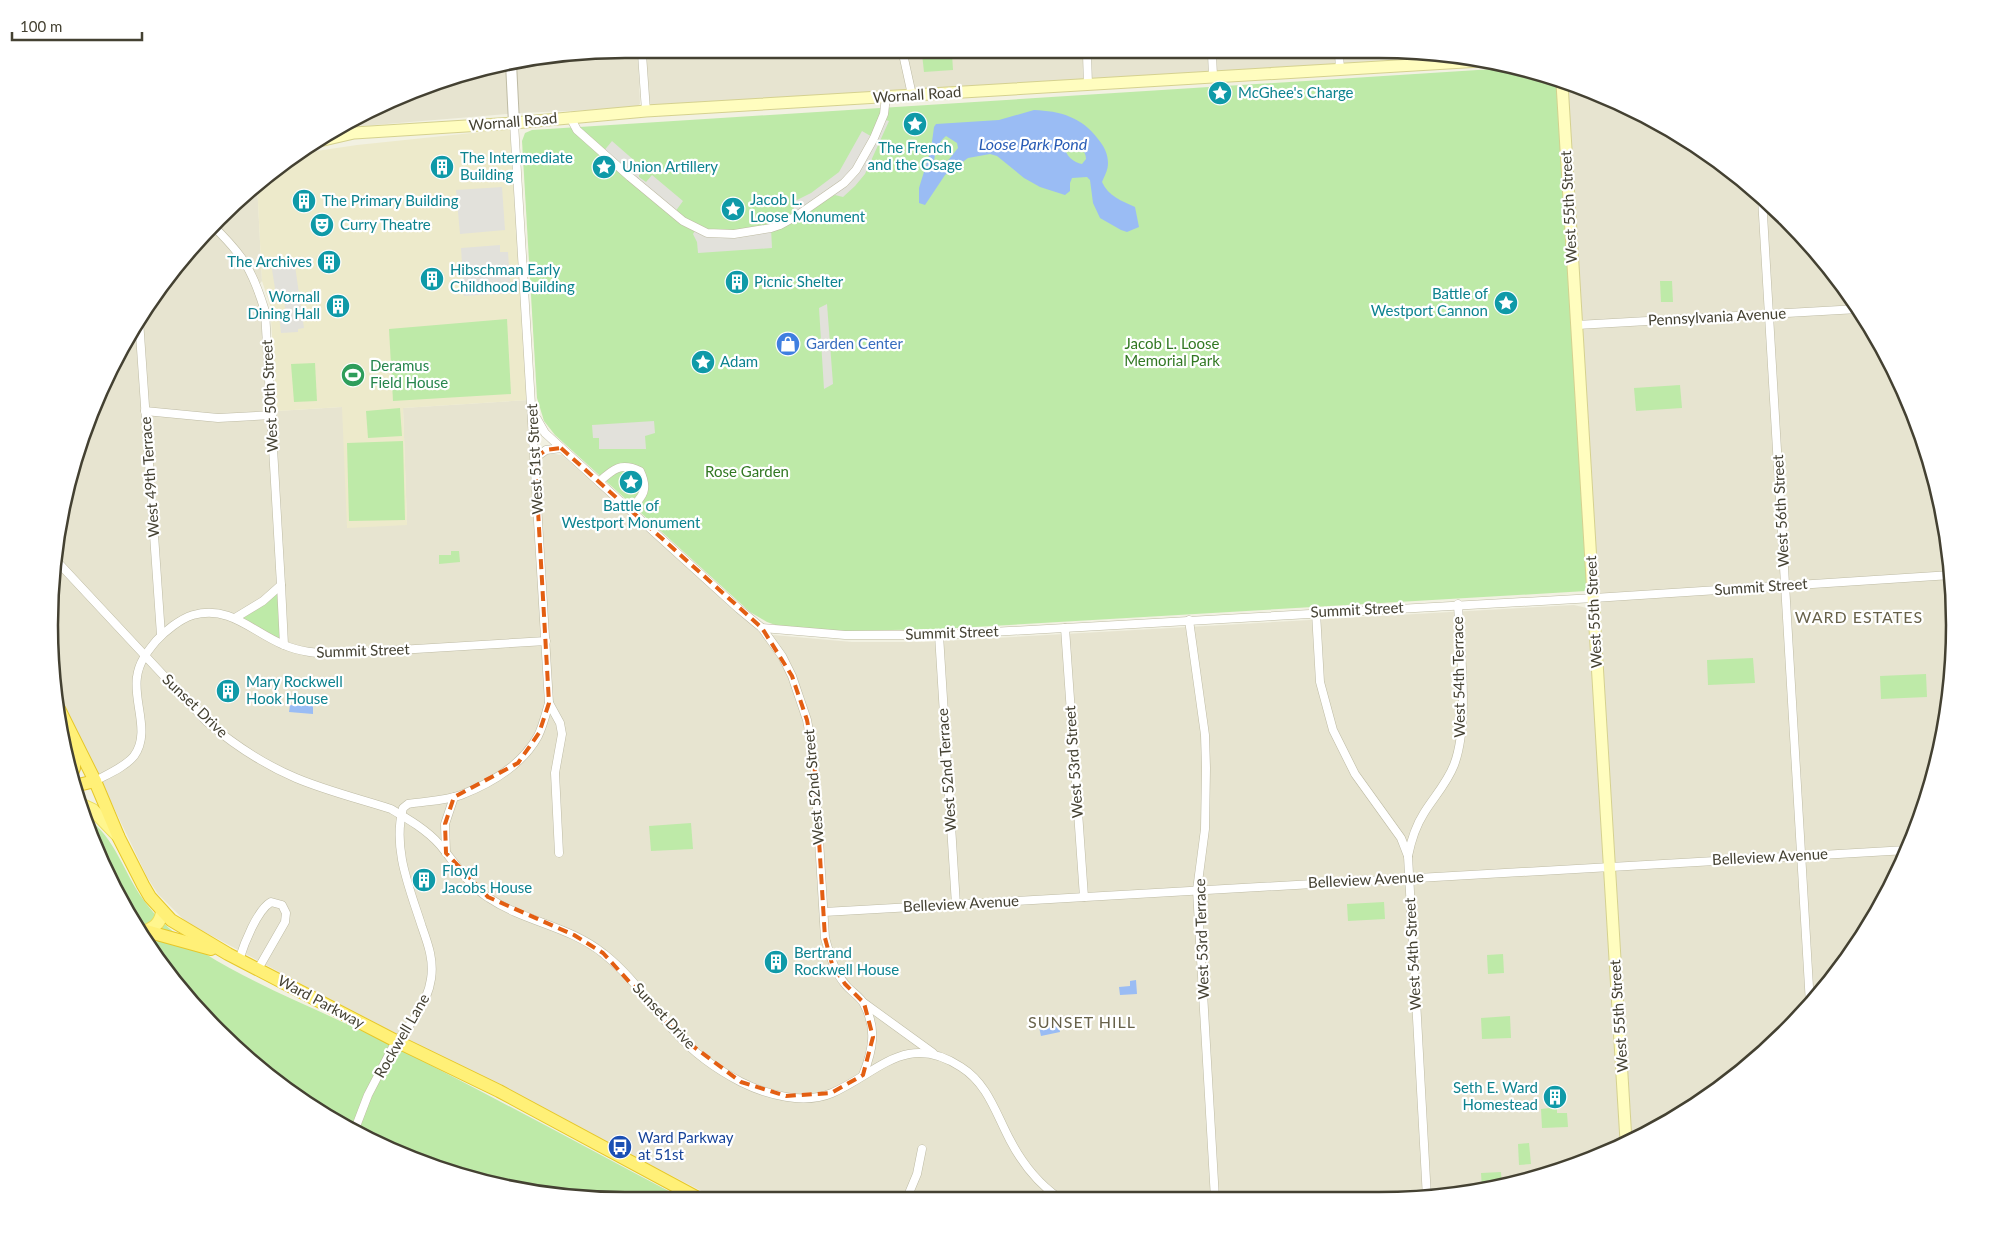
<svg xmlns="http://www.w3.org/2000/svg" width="2004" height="1250" font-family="Lato,sans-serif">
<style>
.residential{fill:#e7e4d0}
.education{fill:#edeacb}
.green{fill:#beeaa8}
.parking{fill:#e2e1db}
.water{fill:#9abcf4;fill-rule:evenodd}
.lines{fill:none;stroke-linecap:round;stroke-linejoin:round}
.minor-casing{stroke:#bebba4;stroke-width:9}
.tertiary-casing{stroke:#bebba4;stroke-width:12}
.secondary-casing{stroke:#d5d18f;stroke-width:13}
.primary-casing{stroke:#eadc59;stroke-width:14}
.trunk-casing{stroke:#e6c729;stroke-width:14}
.minor{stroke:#fff;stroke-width:8}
.tertiary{stroke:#fff;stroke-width:10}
.secondary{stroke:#fffdbf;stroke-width:11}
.primary{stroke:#fff68e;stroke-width:12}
.trunk{stroke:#fff077;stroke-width:12}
.marked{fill:none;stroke:#e35e12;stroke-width:4;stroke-dasharray:10 6;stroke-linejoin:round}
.labels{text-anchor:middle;stroke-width:4.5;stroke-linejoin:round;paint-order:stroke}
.culture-label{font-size:15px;fill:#0d838f;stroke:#fff;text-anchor:start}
.street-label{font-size:15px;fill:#444132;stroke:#fff}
.shop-label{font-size:15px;fill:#366cbe;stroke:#fff;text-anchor:start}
.park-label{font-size:15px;fill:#327823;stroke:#fff}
.leisure-label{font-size:15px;fill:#27864d;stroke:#fff;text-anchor:start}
.transit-label{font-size:15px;fill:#164399;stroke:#fff;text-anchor:start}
.water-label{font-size:16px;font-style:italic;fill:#275bb5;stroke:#fff}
.neighbourhood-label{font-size:16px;letter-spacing:1px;fill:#676149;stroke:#fff}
.rim{fill:none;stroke:#444132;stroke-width:2.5}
</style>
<rect width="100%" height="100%" fill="#f2f1e2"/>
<g class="residential">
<polygon points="550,54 638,54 640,104 635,108 520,113 338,128 370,108 440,79"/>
<polygon points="646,54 1454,54 1466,57 651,106 649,100"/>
<polygon points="1566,84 1599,93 1730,168 1812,245 1878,337 1925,439 1950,550 1954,662 1936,774 1896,880 1836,976 1759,1058 1667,1124 1632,1138 1576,222"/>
<polygon points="257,183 262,281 255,290 261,313 266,409 277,411 342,407 407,524 403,408 528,400 529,444 548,453 562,455 762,634 852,642 926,642 1574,605 1587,608 1589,614 1621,1143 1528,1182 1417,1200 713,1197 322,995 186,922 158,894 147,877 93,764 53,686 49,625 54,550 79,440 146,305 217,218"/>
</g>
<polygon class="education" points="510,129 528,400 403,408 407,525 347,528 342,407 277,411 270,305 262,281 257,183 274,168 296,154 357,145"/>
<g class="green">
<polygon points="922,54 952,54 953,70 924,72"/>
<polygon points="1509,68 1557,81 1588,585 1586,591 940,629 843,631 781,627 767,622 750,612 555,435 544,421 537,398 522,141 525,133 532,130"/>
<polygon points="1660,281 1672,281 1673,302 1661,302"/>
<polygon points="507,319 511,394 393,401 389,329"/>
<polygon points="315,363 317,401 294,402 291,364"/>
<polygon points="1680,385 1682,408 1636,411 1634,388"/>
<polygon points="400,408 402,436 368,438 366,411"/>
<polygon points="403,441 405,520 349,521 347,443"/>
<polygon points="451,551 459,551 460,562 439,564 439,555 451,555"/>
<polygon points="276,593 280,594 281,640 243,618 261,607"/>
<polygon points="1753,658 1755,683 1708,685 1707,660"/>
<polygon points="1926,674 1927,697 1881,699 1880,676"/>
<path d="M81,814c32,19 40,52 59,81 16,24 39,44 64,58 56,35 120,59 179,88 100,50 198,104 297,156l-130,-1 -145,-39 -131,-75 -57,-50 -71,-87z"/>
<polygon points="691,823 693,849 651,851 649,826"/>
<polygon points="1384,902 1385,919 1348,921 1347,904"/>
<polygon points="1503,954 1504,973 1488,974 1487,955"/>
<polygon points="1510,1016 1511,1038 1482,1039 1481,1018"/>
<polygon points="1550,1105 1557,1105 1557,1113 1567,1113 1568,1127 1542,1128 1541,1109 1550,1108"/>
<polygon points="1529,1143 1531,1164 1519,1165 1518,1144"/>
<polygon points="1501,1172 1502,1186 1482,1189 1481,1173"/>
</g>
<g class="parking">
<polygon points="882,119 889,121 865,174 855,186 843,197 835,195 799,216 798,215 791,203 811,193 839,172 862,131 874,138"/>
<polygon points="612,141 644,169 639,175 639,177 646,182 652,175 683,201 675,212 603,152"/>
<polygon points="502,187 505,230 460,234 456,190"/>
<polygon points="771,228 772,248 698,253 697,242 693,234 696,229 707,233"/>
<polygon points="500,245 500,252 508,252 511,293 464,296 461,248"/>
<polygon points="294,259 304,328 298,329 298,332 281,333 279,316 286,315 286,313 283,295 276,295 271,263"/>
<polygon points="827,304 833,384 824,389 819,308"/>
<polygon points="654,421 655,433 645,436 646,449 599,449 599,438 593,438 592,425"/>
</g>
<g class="water">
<path d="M1034,110c26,1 48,7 64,29 6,7 10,15 10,24 0,7 -3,12 -6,19 6,14 20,19 33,25l4,20 -12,5 -6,-2 -21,-12 -7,-15 -3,-23 -3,-3 -15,1 -2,5v8l-5,4 -25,-8 -16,-9 -27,-22 -7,-2 -22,4 -23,17 -20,30 -6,-2v-15l12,-39 3,-22 2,-3 63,-4zM946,136l11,7 1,5 -16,20 -4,2 -4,-3c-1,-10 4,-25 12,-31zM1070,143c8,2 16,7 16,16l-4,5c-8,-1 -17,-9 -17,-17z"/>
<polygon points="290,705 313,706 313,714 289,712"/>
<polygon points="1136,980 1137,994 1120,995 1119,987 1130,986 1130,981"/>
<polygon points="1059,1023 1060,1032 1041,1036 1039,1027"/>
</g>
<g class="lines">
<g class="minor-casing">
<g id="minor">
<polyline points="642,54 646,111"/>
<polyline points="903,54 912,95"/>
<polyline points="1087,54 1088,85"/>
<polyline points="1212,54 1213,76"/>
<polyline points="1339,54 1340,69"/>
<polyline points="570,117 577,130 630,177 683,221 707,233 734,234 771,228 780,225 798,215 844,183 856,170 874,138 884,114 886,97"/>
<polyline points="514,123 549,703 560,723 562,734 555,773 559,853"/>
<polyline points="1762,198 1810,1004"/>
<path d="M212,225c31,30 40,44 53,86l16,274 -18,16 -28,17"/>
<polyline points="139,320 161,635"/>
<polyline points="1577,325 1858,309"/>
<polyline points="145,411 218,418 272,415"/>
<path d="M533,416l4,3 8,14 194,176 23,19 20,28 10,20 15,44 7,38 11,180c5,17 9,33 20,46 5,7 15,12 19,20 13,24 9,46 -1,71"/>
<polyline points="535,458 546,450 561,448"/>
<path d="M599,482c14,-13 22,-20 41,-11 9,19 3,25 -10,39"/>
<path d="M53,557l153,164c27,23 57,43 90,57 31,13 64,21 95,31 17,10 36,21 49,36 15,18 28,40 49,53 36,24 81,28 115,56 28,22 48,53 72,79 17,19 42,37 65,49 26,13 63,23 91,11 46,-20 74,-62 129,-26 27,17 35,47 49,73 12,23 29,44 49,58"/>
<polyline points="281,585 284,645"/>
<polyline points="1316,613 1320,682 1333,730 1355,774 1401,838 1408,856 1427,1198"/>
<polyline points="1189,620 1205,735 1206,768 1205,829 1197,890 1215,1199"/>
<polyline points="762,628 845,635 939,635 1594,598 1951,575"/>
<polyline points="1065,628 1084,897"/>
<polyline points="939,635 956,905"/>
<path d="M95,781c13,-7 30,-14 39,-25 17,-23 -1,-54 3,-79 2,-15 10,-25 19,-36 9,-10 24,-22 37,-26 38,-10 59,17 91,30 16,7 32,8 49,9l213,-13"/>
<polyline points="446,853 445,824 454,797"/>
<path d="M1408,856c3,-15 7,-29 16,-43 10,-16 23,-30 30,-48 16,-42 6,-116 4,-161"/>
<polyline points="824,912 1907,850"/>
<path d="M239,960c5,-16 18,-50 32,-58l11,3 4,8 -1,9 -27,47"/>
<polyline points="864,1003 933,1053"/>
<path d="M355,1129l13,-34 28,-54c8,-7 13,-15 19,-24 8,-12 14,-24 16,-38 3,-19 -3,-35 -9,-52 -12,-38 -30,-78 -19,-119l5,-4c17,-3 37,-3 53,-9 31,-12 61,-30 77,-59 5,-10 8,-23 11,-33"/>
<polyline points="907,1198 917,1174 922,1149"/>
</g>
</g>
<g class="tertiary-casing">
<polyline id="tertiary" points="511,63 514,123"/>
</g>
<g class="secondary-casing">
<g id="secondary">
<polyline points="1562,83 1626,1141"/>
<polyline points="315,142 354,133 514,123 646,111 1481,61"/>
</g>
</g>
<g class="primary-casing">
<g id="primary">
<polyline points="78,803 93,810 118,836"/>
<path d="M140,933c13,-4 21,-9 22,-22"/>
</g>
</g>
<g class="trunk-casing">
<g id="trunk">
<polyline points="54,699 95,781 119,838 143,885 150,897 171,920 228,954 396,1041 499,1091 696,1197"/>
<polyline points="71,776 74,768 74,741"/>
<polyline points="74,786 95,781"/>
<polyline points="146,931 211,949"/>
</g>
</g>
<use href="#minor" class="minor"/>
<use href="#tertiary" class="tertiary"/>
<use href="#secondary" class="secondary"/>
<use href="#primary" class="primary"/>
<use href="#trunk" class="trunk"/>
</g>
<path class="marked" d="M561,448l201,180 30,48 15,44 7,38 11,180 7,26 13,20 19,19 9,34 -10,38 -32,18 -45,3 -45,-14 -63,-47 -75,-82 -29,-18 -86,-38 -42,-44 -1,-29 9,-27 64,-34 21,-30 10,-30 -14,-245 11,-8z"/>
<defs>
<g id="sight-disc" transform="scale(1.25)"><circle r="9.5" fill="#0f9aa8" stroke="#fff"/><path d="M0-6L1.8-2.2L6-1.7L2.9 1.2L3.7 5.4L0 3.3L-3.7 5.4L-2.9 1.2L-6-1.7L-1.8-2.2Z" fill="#fff"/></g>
<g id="building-disc" transform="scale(1.25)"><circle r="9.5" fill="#0f9aa8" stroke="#fff"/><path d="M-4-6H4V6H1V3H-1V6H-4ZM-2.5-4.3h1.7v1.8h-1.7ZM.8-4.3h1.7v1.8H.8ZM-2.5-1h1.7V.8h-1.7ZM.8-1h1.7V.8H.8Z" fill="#fff"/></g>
<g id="theatre-disc" transform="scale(1.25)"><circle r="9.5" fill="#0f9aa8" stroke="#fff"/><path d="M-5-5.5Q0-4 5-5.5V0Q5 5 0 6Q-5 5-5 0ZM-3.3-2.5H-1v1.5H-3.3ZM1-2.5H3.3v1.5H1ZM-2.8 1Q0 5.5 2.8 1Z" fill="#fff"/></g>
<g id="shop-disc" transform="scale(1.25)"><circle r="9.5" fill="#3f7fe0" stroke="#fff"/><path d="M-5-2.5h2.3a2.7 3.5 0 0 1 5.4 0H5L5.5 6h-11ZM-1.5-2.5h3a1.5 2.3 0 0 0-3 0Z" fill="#fff"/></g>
<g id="stadium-disc" transform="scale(1.25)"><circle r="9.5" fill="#2e9e5b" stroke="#fff"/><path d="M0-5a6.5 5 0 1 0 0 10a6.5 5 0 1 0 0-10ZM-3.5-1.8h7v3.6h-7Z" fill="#fff"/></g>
<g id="bus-disc" transform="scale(1.25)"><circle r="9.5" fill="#1a4fb4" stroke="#fff"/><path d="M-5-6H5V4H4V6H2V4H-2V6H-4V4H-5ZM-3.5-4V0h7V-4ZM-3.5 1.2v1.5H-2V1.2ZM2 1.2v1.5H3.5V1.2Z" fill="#fff"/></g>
</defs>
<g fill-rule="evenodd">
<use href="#sight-disc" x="1220" y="93"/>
<use href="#sight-disc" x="915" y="124"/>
<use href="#building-disc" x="442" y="167"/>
<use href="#sight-disc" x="604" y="167"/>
<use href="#building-disc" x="304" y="201"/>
<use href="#sight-disc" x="733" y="209"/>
<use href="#theatre-disc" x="322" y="225"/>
<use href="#building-disc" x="329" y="262"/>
<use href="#building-disc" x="432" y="279"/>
<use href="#building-disc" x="737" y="282"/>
<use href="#sight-disc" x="1506" y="303"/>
<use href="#building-disc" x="338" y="306"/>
<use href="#shop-disc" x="788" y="344"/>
<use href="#sight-disc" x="703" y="362"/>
<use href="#stadium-disc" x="353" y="375"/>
<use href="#sight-disc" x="631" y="482"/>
<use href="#building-disc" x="228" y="691"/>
<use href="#building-disc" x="424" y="880"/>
<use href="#building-disc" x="776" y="962"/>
<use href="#building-disc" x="1555" y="1097"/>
<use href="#bus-disc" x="620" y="1147"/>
</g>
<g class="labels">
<g class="culture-label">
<text x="1238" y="98">McGhee's Charge</text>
<text x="915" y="153" text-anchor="middle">The French<tspan x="915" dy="17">and the Osage</tspan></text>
<text x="460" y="163">The Intermediate<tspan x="460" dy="17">Building</tspan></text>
<text x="622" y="172">Union Artillery</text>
<text x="750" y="205">Jacob L.<tspan x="750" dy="17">Loose Monument</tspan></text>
<text x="322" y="206">The Primary Building</text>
<text x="340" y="230">Curry Theatre</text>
<text x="312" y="267" text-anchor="end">The Archives</text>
<text x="450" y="275">Hibschman Early<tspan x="450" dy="17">Childhood Building</tspan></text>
<text x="754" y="287">Picnic Shelter</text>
<text x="1488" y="299" text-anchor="end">Battle of<tspan x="1488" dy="17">Westport Cannon</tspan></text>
<text x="320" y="302" text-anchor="end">Wornall<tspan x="320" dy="17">Dining Hall</tspan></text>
<text x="720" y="367">Adam</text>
<text x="631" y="511" text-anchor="middle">Battle of<tspan x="631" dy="17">Westport Monument</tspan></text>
<text x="246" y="687">Mary Rockwell<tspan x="246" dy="17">Hook House</tspan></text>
<text x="442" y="876">Floyd<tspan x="442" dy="17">Jacobs House</tspan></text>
<text x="794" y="958">Bertrand<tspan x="794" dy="17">Rockwell House</tspan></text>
<text x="1538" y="1093" text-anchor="end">Seth E. Ward<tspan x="1538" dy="17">Homestead</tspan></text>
</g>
<g class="street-label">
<text transform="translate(917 95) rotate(-4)" y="5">Wornall Road</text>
<text transform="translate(513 122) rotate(-5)" y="5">Wornall Road</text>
<text transform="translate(1569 207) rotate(-93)" y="5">West 55th Street</text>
<text transform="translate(1717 317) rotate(-3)" y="5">Pennsylvania Avenue</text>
<text transform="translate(270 396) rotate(-93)" y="5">West 50th Street</text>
<text transform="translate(535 459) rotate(-93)" y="5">West 51st Street</text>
<text transform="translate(150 477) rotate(-94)" y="5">West 49th Terrace</text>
<text transform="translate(1781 511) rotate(-93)" y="5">West 56th Street</text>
<text transform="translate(1761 587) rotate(-4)" y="5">Summit Street</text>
<text transform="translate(1357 610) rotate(-3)" y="5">Summit Street</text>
<text transform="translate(1594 612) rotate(-93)" y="5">West 55th Street</text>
<text transform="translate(952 633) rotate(-2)" y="5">Summit Street</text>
<text transform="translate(363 651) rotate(-2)" y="5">Summit Street</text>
<text transform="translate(1459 677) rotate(-91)" y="5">West 54th Terrace</text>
<text transform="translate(195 706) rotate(44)" y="5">Sunset Drive</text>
<text transform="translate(1074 762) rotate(-94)" y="5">West 53rd Street</text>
<text transform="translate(947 770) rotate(-94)" y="5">West 52nd Terrace</text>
<text transform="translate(814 787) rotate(-95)" y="5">West 52nd Street</text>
<text transform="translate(1770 857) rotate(-3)" y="5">Belleview Avenue</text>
<text transform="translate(1366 880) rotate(-3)" y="5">Belleview Avenue</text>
<text transform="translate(961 904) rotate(-3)" y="5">Belleview Avenue</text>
<text transform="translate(1202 939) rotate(-92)" y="5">West 53rd Terrace</text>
<text transform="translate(1413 954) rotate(-93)" y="5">West 54th Street</text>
<text transform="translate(321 1002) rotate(28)" y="5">Ward Parkway</text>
<text transform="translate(664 1016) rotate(47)" y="5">Sunset Drive</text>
<text transform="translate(1619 1016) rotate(-94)" y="5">West 55th Street</text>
<text transform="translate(402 1036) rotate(-60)" y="5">Rockwell Lane</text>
</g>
<g class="shop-label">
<text x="806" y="349">Garden Center</text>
</g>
<g class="park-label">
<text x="1172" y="349">Jacob L. Loose<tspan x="1172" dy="17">Memorial Park</tspan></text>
<text x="747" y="477">Rose Garden</text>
</g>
<g class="leisure-label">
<text x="370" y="371">Deramus<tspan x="370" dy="17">Field House</tspan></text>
</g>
<g class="transit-label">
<text x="638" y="1143">Ward Parkway<tspan x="638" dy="17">at 51st</tspan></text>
</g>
<g class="water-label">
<text x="1033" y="150">Loose Park Pond</text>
</g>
<g class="neighbourhood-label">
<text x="1859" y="623">WARD ESTATES</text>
<text x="1082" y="1028">SUNSET HILL</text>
</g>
</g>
<path d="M0 0H2004V1250H0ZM625 58H1379A567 567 0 0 1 1946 625V625A567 567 0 0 1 1379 1192H625A567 567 0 0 1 58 625V625A567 567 0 0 1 625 58Z" fill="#fff" fill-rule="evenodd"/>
<path class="rim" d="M625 58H1379A567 567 0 0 1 1946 625V625A567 567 0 0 1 1379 1192H625A567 567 0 0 1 58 625V625A567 567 0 0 1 625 58Z"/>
<path d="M12 32v8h130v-8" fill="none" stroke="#444132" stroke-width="2.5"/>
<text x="20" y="32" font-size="15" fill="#444132" stroke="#ffffff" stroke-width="4" paint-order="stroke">100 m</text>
</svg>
